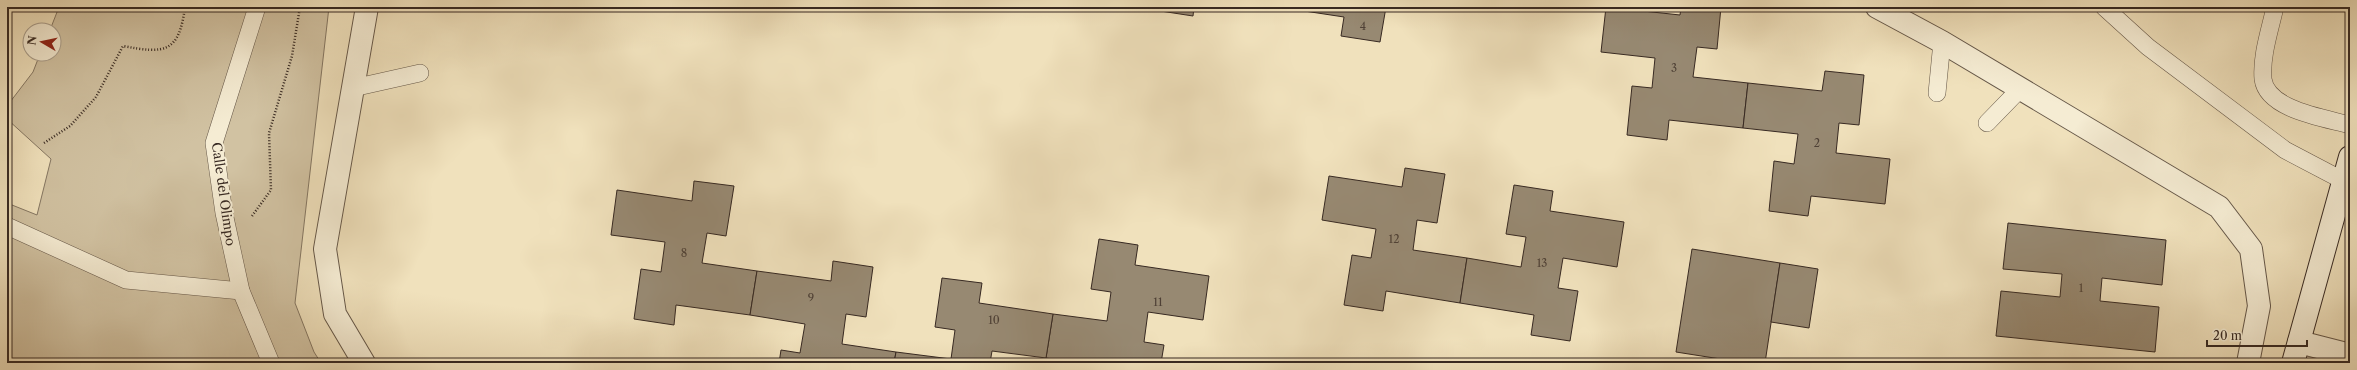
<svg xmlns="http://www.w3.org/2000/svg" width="2357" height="370" font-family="'Libre Caslon Text',serif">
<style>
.green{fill:#d1c2a2;stroke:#847662}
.building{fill:#978972;stroke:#372922}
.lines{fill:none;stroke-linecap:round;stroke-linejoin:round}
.service-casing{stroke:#655748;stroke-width:18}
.minor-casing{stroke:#655748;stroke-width:24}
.secondary-casing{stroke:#372922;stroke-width:24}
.path{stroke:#372922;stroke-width:2.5;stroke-dasharray:1 2;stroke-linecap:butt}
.service{stroke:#f5ecd3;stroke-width:17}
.minor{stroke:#f5ecd3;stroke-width:22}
.secondary{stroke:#f5ecd3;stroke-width:22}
.labels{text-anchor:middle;stroke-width:4;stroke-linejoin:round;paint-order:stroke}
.number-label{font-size:11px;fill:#4f4136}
.street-label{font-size:13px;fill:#372922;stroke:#f5ecd3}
</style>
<rect width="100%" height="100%" fill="#f0e1bc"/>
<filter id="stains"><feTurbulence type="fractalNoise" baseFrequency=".005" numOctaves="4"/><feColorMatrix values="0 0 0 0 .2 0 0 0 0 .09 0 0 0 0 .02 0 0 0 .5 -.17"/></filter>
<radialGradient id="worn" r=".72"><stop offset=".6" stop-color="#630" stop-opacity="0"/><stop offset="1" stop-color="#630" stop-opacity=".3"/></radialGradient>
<polygon class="green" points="59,7 329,7 295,303 314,352 321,363 7,363 7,203 37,215 51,159 7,119 7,106 33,72 40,54 54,54 54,30 50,30"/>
<g class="building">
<polygon points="1154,7 1194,7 1193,16 1154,10"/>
<polygon points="1278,7 1386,7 1380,42 1341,36 1344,17"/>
<polygon points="1606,7 1680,15 1681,7 1721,7 1717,49 1697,47 1693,77 1748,83 1743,128 1669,120 1667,140 1627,135 1632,86 1652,88 1655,58 1601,52"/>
<polygon points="1825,71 1864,75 1859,125 1839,123 1836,153 1890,159 1885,204 1811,196 1808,216 1769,211 1774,161 1794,164 1798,134 1743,128 1748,83 1822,91"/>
<polygon points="1405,168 1445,174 1437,223 1417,220 1413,250 1467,258 1460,303 1386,291 1383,311 1344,305 1352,255 1371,258 1376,229 1322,220 1329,176 1402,187"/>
<polygon points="694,181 734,186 726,236 707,233 702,263 757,271 750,315 676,305 674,325 634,319 641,269 661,272 665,242 611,235 617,190 692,201"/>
<polygon points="1514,185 1553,191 1550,211 1624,222 1617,267 1563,258 1558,288 1578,291 1570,341 1531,335 1534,315 1460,303 1467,258 1521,267 1526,237 1506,234"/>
<polygon points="2008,223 2166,240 2162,285 2102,278 2100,301 2159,307 2155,352 1996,336 2001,291 2060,297 2062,274 2003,269"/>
<polygon points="1099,239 1138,245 1135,265 1209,276 1203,320 1148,312 1144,342 1164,345 1161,363 1079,363 1046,358 1053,314 1107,321 1111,292 1091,289"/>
<polygon points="1692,249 1780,263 1765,363 1746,363 1676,352"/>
<polygon points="833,261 873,267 866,317 846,314 842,344 896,352 894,363 779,363 781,350 800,353 805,324 750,315 757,271 831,281"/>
<polygon points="1780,263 1818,269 1809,328 1771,322"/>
<polygon points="942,278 982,283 979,303 1053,314 1046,358 992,351 990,363 894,363 896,352 951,359 955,330 935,327"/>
</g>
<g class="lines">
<g class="service-casing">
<g id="service">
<polyline points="257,7 214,143 224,213 241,291 271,363"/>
<polyline points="2104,7 2148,47 2285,150 2344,181"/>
<path d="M2275,7c-5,23 -14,49 -12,72 4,31 62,39 87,46"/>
<polyline points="353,88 420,73"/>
<polyline points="1937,93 1942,42"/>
<polyline points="1987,123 2020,89"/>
<polyline points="7,226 126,280 241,291"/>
</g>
</g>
<g class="minor-casing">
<g id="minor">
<polyline points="1877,7 1942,42 2219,207 2251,249 2259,306 2248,363"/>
<polyline points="2299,342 2350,355"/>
<polyline points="364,363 335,314 325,249 367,7"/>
</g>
</g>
<g class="secondary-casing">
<polyline id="secondary" points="2293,363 2350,157"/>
</g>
<g class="path">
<path d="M44,143l26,-17 26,-29 27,-51c42,8 56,7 62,-39"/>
<polyline points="252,216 271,190 269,133 292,56 300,7"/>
</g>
<use href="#service" class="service"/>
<use href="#minor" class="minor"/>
<use href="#secondary" class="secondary"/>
</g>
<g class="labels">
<g class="number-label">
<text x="1363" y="30">4</text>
<text x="1674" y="72">3</text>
<text x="1817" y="147">2</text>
<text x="1394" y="243">12</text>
<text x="684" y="257">8</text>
<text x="1542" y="267">13</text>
<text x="2081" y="292">1</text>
<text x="811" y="302">9</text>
<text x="1158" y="306">11</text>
<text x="994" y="324">10</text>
</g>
<g class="street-label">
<text transform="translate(224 194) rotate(82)" y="5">Calle del Olimpo</text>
</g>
</g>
<rect width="2357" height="370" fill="none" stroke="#f0e1bc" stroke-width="24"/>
<rect x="8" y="8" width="2341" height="354" fill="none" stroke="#372922" stroke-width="2"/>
<rect x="12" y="12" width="2333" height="346" fill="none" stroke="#372922"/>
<g transform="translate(42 42) rotate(279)"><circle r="19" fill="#f5ecd3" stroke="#a99e8c"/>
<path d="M0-3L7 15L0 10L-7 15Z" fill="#8f2418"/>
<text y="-6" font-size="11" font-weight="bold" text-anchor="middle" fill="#372922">N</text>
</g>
<path d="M2207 340v6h100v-6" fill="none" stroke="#372922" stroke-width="2"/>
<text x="2213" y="340" font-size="12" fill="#372922" stroke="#f5ecd3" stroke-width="3" paint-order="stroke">20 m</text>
<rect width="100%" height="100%" filter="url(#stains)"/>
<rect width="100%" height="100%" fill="url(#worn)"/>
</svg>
